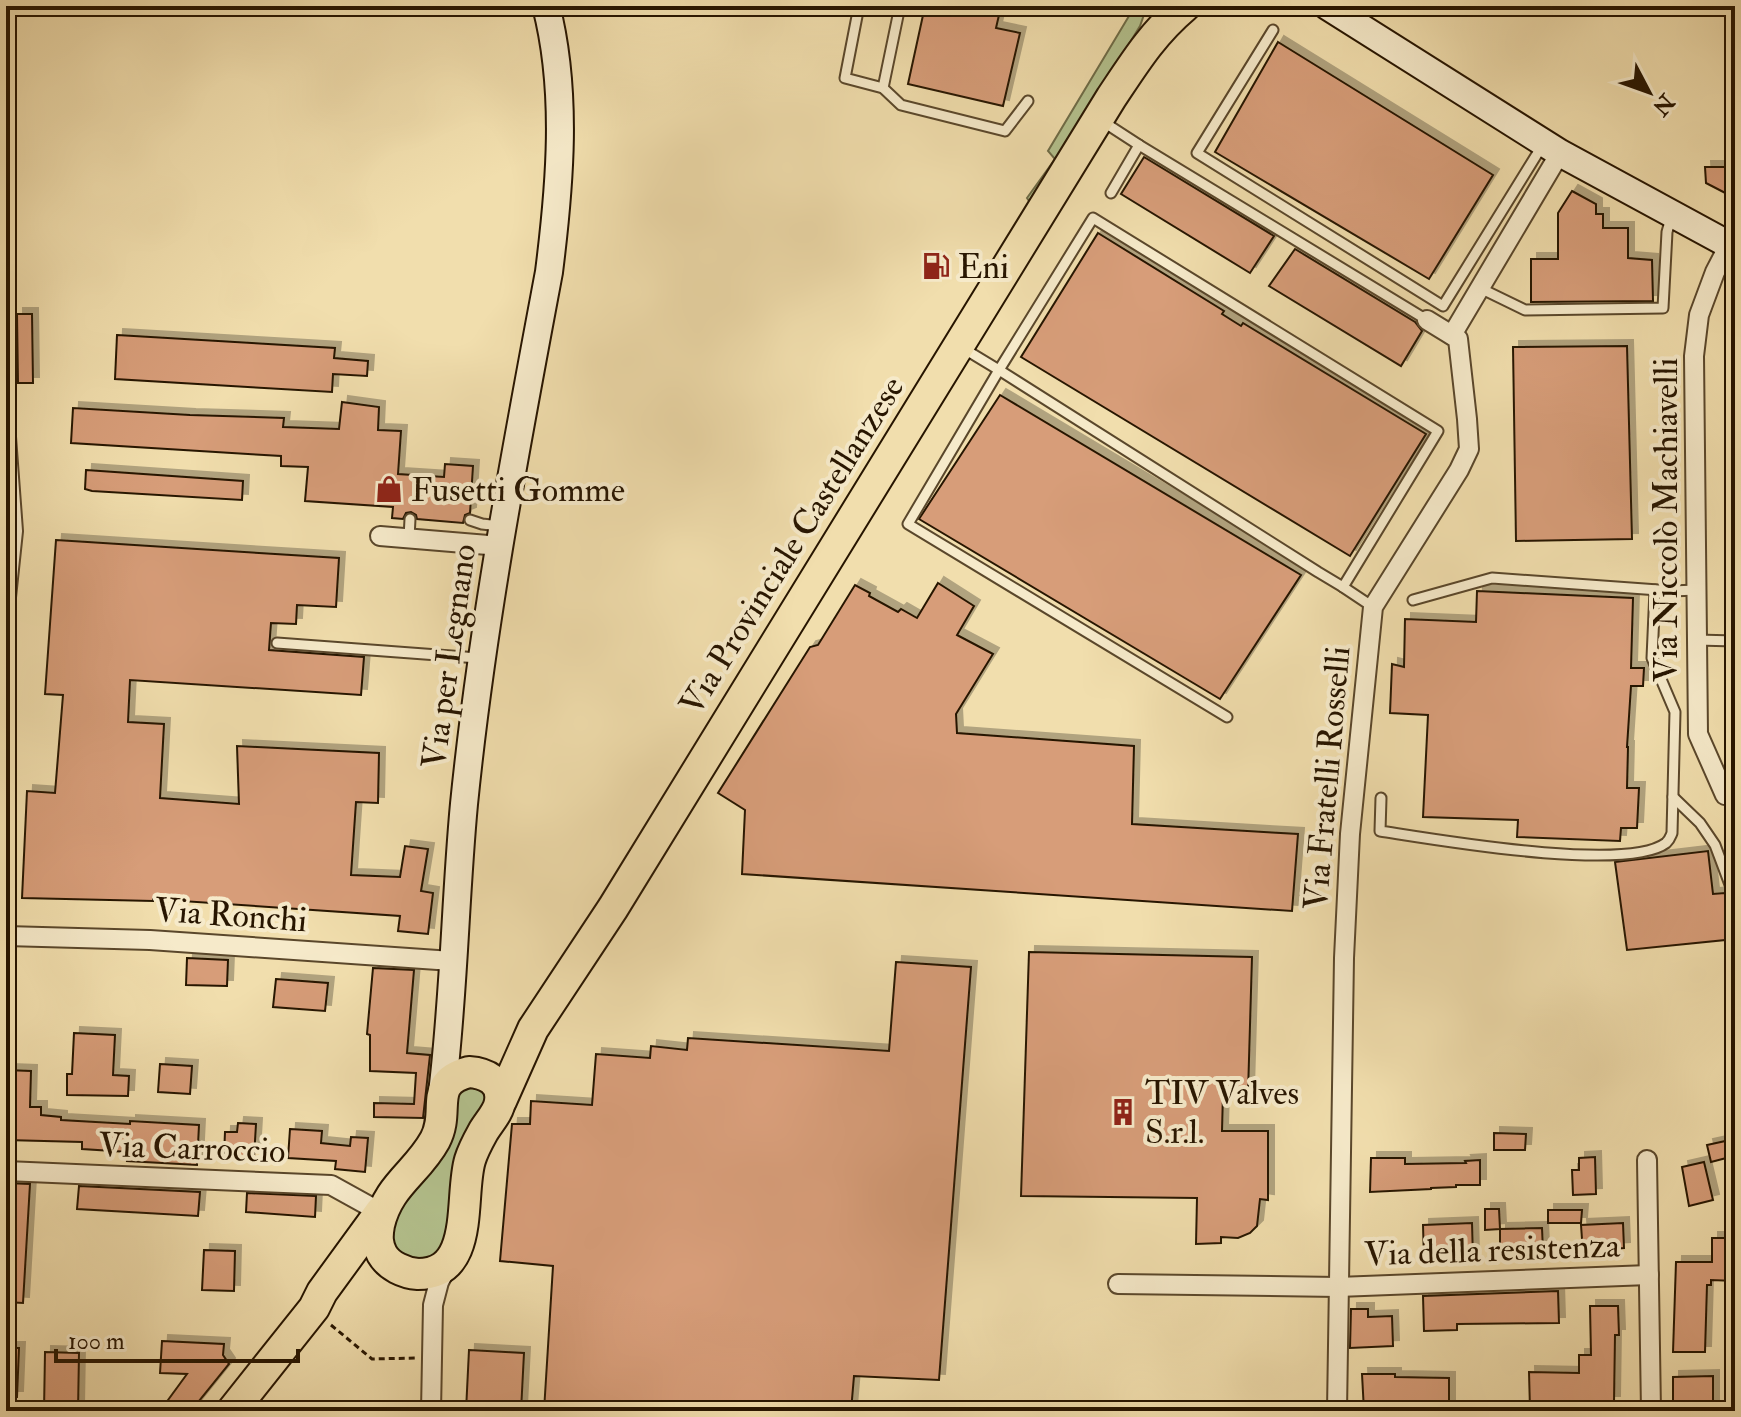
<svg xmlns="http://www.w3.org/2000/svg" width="1741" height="1417" font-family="'IM FELL Double Pica',serif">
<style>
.green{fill:#b4c28e;stroke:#6e6c47;stroke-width:2}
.building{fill:#d79d79;stroke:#271500;stroke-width:2;filter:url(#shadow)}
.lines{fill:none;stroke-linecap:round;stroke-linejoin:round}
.lane-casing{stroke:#5a472b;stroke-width:13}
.street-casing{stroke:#5a472b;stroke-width:22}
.secondary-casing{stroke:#271500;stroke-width:30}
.primary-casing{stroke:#271500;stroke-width:34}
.path{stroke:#271500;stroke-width:3;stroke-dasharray:6 4;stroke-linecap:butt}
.lane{stroke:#f6eaca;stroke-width:9}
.street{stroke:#f6eaca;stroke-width:18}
.secondary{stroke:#f6eaca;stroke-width:26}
.primary{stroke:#f1dead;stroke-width:30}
.labels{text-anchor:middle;stroke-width:8;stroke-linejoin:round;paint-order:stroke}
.poi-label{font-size:34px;fill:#271500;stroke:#f6eaca;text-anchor:start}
.street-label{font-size:34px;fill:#271500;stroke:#f6eaca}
</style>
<defs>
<filter id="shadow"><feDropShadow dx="6" dy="-6" stdDeviation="0" flood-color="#0004"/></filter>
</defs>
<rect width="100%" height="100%" fill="#f1dead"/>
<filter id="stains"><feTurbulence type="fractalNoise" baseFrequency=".0025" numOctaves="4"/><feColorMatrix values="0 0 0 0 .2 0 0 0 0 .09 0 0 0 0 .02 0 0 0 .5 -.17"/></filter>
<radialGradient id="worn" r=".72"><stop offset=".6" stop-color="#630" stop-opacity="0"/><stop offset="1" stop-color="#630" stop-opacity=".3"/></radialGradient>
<g class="green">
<polygon points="1135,6 1147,6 1140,26 1040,190 1029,201 1027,198 1055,159 1048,151"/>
<polygon points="466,1084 489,1091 442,1256 400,1262 385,1222 452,1103"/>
</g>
<g class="building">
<polygon points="925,6 956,6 999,15 996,28 1020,33 1003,106 908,84"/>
<polygon points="1278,42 1493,175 1429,279 1215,152"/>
<polygon points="1144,157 1274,236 1250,273 1121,194"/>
<polygon points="1705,167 1735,167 1735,198 1706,183"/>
<polygon points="1572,191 1596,204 1596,214 1603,214 1603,228 1628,228 1628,258 1652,260 1653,301 1531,302 1531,259 1558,259 1558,213"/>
<polygon points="1098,233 1224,311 1222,314 1241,326 1243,323 1426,434 1350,556 1021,357"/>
<polygon points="1295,249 1415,322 1422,331 1401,366 1269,286"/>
<polygon points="17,314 32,314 33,383 18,383"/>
<polygon points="117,335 335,348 334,358 368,361 367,376 333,374 332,392 115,379"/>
<polygon points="1627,346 1632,539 1516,541 1513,347"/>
<polygon points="1000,395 1301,575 1220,699 919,519"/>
<polygon points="342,402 379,407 378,430 401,431 398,474 444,477 445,464 473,466 470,513 465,515 463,523 417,519 416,515 411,512 406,513 403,519 392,518 393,507 305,501 308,467 281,466 281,456 71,443 73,408 190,415 284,418 283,427 339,429"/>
<polygon points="86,470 243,481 242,500 92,491 85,489"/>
<polygon points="56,540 339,558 336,607 297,605 296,624 271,623 269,650 364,657 361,695 130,680 128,722 164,724 160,798 239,804 237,746 379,753 378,803 356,802 351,875 400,877 405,846 428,849 421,891 433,893 428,934 398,931 400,916 153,899 153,901 22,898 27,791 55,793 63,695 45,694"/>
<polygon points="938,583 974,606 957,635 993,654 956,714 957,733 1134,746 1132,824 1298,834 1292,911 742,874 745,810 718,793 810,647 818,645 855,585 870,593 869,596 898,612 901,609 917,618"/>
<polygon points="1477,591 1633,598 1631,668 1644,668 1643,686 1631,686 1627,747 1628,747 1627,788 1639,788 1637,828 1621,828 1620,841 1517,837 1518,820 1423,817 1428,715 1390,713 1392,664 1404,667 1405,619 1476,622"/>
<polygon points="1708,851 1713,894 1725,893 1727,908 1735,907 1735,939 1627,950 1615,862"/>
<polygon points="1029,952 1252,957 1248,1093 1223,1093 1222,1131 1268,1131 1268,1200 1260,1199 1257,1226 1250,1233 1238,1238 1221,1237 1221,1243 1196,1244 1197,1198 1021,1196"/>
<polygon points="187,958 228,960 227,986 186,985"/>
<polygon points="896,962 971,967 939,1380 854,1376 851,1411 544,1411 553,1266 500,1261 512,1124 530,1124 531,1101 592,1105 596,1054 650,1058 651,1046 687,1050 688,1038 889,1051"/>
<polygon points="373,968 414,970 407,1053 430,1055 423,1118 374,1117 374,1103 414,1104 416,1073 370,1071 370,1035 367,1034"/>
<polygon points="276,979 328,983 325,1011 273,1007"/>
<polygon points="74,1033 115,1035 113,1075 129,1076 128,1096 67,1095 67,1074 72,1074"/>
<polygon points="160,1064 192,1066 190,1094 158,1092"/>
<polygon points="6,1070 31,1071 30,1107 41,1107 41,1115 61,1117 61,1120 130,1124 130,1121 199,1125 197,1165 127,1161 128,1152 82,1149 82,1142 6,1140"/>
<polygon points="238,1123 256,1124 254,1158 224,1156 225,1132 237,1132"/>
<polygon points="290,1129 322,1131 321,1143 350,1146 351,1137 368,1138 365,1172 335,1169 336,1161 288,1158"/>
<polygon points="1494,1133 1526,1134 1525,1150 1494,1150"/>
<polygon points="1730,1140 1734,1156 1711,1162 1707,1145"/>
<polygon points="1595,1157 1596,1194 1573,1195 1572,1170 1579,1170 1579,1158"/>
<polygon points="1371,1158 1405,1158 1405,1164 1466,1163 1465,1161 1480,1160 1480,1185 1456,1185 1456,1187 1431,1188 1431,1189 1370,1192"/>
<polygon points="1704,1162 1713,1200 1689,1206 1682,1167"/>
<polygon points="6,1183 30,1184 23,1303 6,1302"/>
<polygon points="79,1186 200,1192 198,1216 77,1209"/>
<polygon points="247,1193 316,1196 315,1217 246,1212"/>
<polygon points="1485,1209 1499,1209 1500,1229 1485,1230"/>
<polygon points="1548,1210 1582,1210 1581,1223 1548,1223"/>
<polygon points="1472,1223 1473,1258 1424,1259 1423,1225"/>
<polygon points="1623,1223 1624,1248 1609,1249 1609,1251 1583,1253 1581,1225"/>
<polygon points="1542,1228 1543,1251 1500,1252 1500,1229"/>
<polygon points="1712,1238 1735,1238 1735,1281 1711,1280 1711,1285 1707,1285 1705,1352 1673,1352 1676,1262 1712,1262"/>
<polygon points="204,1250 235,1251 234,1291 202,1290"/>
<polygon points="1558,1291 1559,1323 1457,1324 1457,1330 1424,1331 1423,1296"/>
<polygon points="1590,1306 1618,1306 1619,1335 1615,1335 1614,1402 1563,1402 1563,1409 1530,1409 1529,1372 1579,1373 1579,1355 1591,1355"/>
<polygon points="1351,1309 1368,1309 1368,1317 1392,1316 1393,1346 1350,1348"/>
<polygon points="162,1341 224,1344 223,1355 229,1364 191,1411 160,1411 187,1374 160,1373"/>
<polygon points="6,1348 19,1348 17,1397 6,1397"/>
<polygon points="469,1350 524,1353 521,1411 466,1411"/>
<polygon points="45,1352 79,1353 78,1411 44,1411"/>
<polygon points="1362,1374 1395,1374 1395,1377 1449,1378 1449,1411 1364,1411"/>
<polygon points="1713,1376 1713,1410 1678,1411 1678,1404 1673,1405 1673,1377"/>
</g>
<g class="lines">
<g class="lane-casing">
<g id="lane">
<polyline points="859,6 845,78 883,88 901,105 1005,131 1028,101"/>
<polyline points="1273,30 1197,153 1443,306 1542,146"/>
<polyline points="883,88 900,6"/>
<polyline points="1102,121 1139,145"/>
<polyline points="1111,193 1139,145 1427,320"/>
<polyline points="1486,291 1525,310 1663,308 1667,232 1671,218"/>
<polyline points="961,347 999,370 1318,572 1343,587 1438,431 1093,218 999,370 908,524 1227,717"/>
<polyline points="470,520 482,524 500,526"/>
<polyline points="409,538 410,519"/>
<polyline points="1343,587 1373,607"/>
<polyline points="1413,600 1492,578 1672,591 1696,590"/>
<polyline points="1697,640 1735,641"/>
<polyline points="277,643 478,658"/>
<polyline points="1673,797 1700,823 1715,845 1735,898"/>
<path d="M1381,798l-1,33c53,8 246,42 286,12 4,-4 4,-5 6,-10l3,-121 -23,-54 3,-68"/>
</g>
</g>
<g class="street-casing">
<g id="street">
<polyline points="1452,335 1560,153"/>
<polyline points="6,437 13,531 6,597"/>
<polyline points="380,536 500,546"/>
<polyline points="1725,795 1698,734 1694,356 1699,315 1715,272 1729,245"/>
<polyline points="6,936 150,940 452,961"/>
<polyline points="1647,1160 1651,1411"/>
<polyline points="6,1171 331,1185 369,1206"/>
<polyline points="1118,1284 1338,1287 1649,1275"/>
<polyline points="431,1411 433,1305 439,1282 448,1265"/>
<polyline points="1337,1411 1344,958 1350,834 1373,607 1459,470 1469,449 1467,419 1458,339 1427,320"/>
</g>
</g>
<g class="secondary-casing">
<g id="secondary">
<polyline points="1327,6 1560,153 1735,248"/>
<path d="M442,1093c12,-96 13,-193 22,-289 18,-179 52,-356 85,-532 11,-87 19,-181 -3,-266"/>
</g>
</g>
<g class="primary-casing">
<g id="primary">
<path d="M469,1072c16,1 34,9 31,29 -1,11 -12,22 -17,31 -5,9 -10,18 -13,28 -11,36 6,114 -52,114 -14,-1 -29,-8 -36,-20 -5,-10 -5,-18 -3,-29 9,-40 38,-52 56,-85 16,-30 -8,-57 34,-68z"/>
<path d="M501,1101l32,-72 80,-121 498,-810c24,-36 41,-64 74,-92"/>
<polyline points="232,1411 314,1308 322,1292 381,1211"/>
</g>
</g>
<polyline class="path" points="331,1325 372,1359 416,1358"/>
<use href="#lane" class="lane"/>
<use href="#street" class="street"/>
<use href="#secondary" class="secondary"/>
<use href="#primary" class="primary"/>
</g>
<defs>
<g id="fuel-bare" transform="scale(2.16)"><path d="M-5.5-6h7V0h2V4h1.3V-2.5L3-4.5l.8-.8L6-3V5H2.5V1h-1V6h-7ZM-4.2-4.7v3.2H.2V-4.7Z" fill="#8f2418" stroke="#f6eaca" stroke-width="2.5" paint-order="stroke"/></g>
<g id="shop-bare" transform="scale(2.16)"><path d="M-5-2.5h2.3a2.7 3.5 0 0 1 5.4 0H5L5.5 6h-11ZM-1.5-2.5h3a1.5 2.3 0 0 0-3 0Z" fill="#8f2418" stroke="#f6eaca" stroke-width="2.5" paint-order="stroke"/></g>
<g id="building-bare" transform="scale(2.16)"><path d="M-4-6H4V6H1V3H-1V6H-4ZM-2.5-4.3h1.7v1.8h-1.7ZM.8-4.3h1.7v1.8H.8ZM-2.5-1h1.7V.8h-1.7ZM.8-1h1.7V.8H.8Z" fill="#8f2418" stroke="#f6eaca" stroke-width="2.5" paint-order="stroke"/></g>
</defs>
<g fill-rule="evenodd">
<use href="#fuel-bare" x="936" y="266"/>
<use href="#shop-bare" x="389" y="489"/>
<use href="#building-bare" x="1123" y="1112"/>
</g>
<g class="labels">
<g class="poi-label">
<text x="958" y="278">Eni</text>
<text x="411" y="501">Fusetti Gomme</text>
<text x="1145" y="1104">TIV Valves<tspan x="1145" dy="39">S.r.l.</tspan></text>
</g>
<g class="street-label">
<text transform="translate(1665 520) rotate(-90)" y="12">Via Niccolò Machiavelli</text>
<text transform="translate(791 545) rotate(-58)" y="12">Via Provinciale Castellanzese</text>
<text transform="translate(448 656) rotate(-82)" y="12">Via per Legnano</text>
<text transform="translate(1326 778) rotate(-85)" y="12">Via Fratelli Rosselli</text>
<text transform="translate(231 914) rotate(4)" y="12">Via Ronchi</text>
<text transform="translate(192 1147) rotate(2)" y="12">Via Carroccio</text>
<text transform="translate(1492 1249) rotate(-2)" y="12">Via della resistenza</text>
</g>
</g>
<rect width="1741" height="1417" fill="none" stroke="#f1dead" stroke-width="32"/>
<rect x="8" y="8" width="1725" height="1401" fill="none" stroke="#271500" stroke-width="4"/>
<rect x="16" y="16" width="1709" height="1385" fill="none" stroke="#271500" stroke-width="2"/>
<g transform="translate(1649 92) rotate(131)" stroke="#f6eaca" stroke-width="6" paint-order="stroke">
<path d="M0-6L14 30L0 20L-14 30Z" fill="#271500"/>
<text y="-12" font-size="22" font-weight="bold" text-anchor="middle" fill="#271500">N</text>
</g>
<path d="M56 1349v12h242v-12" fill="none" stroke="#271500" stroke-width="4"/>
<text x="68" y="1349" font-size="24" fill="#271500" stroke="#f6eaca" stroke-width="6" paint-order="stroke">100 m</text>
<rect width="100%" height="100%" filter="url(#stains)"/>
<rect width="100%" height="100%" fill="url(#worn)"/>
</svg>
